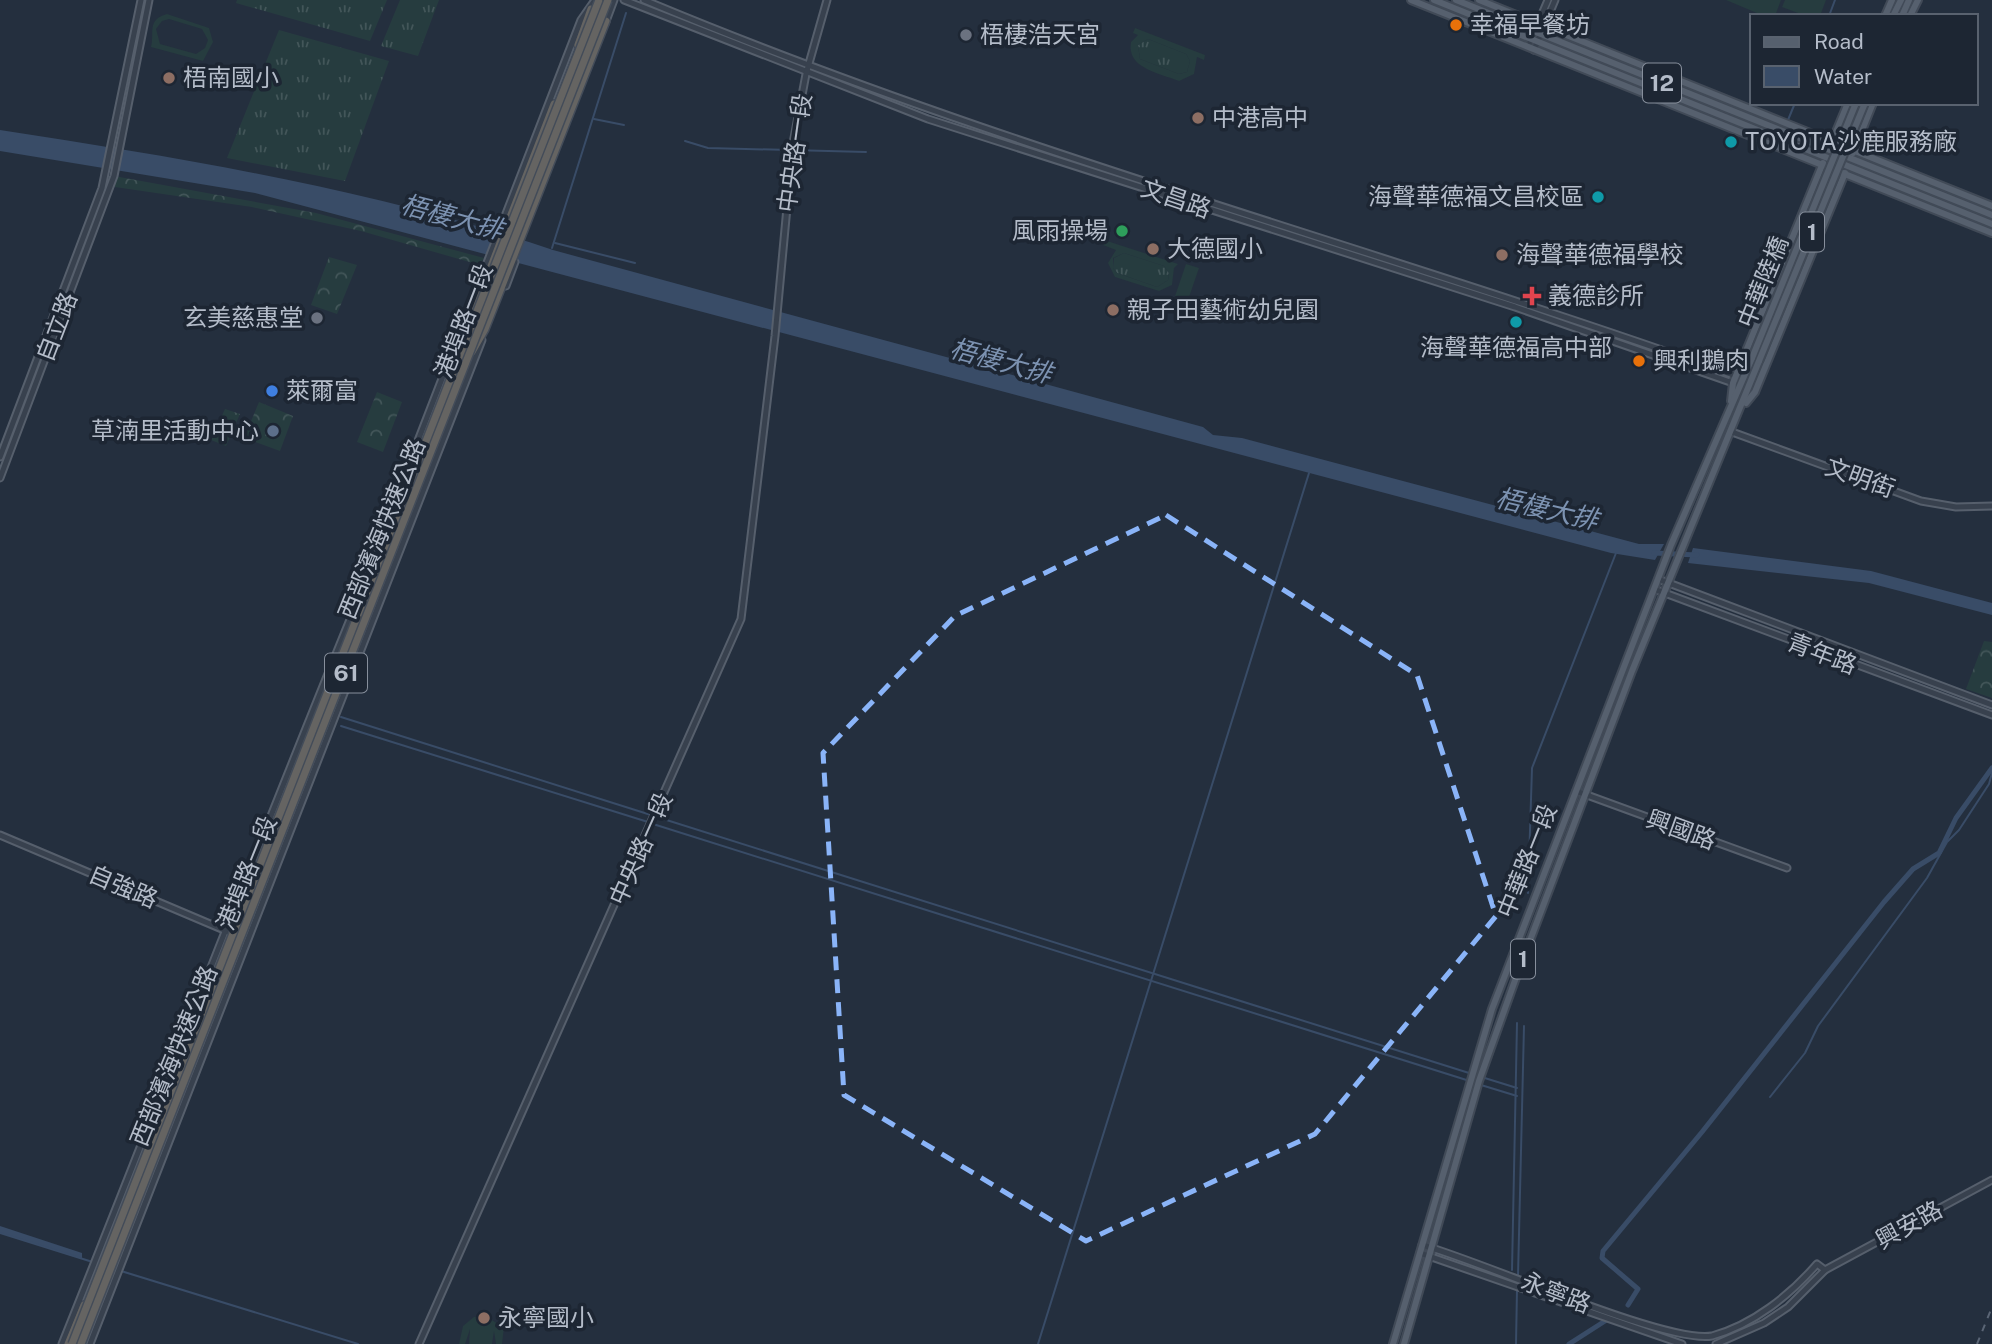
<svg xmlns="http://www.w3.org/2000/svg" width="1992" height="1344" font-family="'Public Sans','Noto Sans TC',sans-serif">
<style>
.grass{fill:url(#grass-tufts)}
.forest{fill:url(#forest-crowns)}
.pitch{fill:#263c3f;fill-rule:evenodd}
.water{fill:#394c67}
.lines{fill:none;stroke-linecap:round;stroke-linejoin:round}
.stream{stroke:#394c67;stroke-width:2}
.canal{stroke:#394c67;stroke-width:5}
.tertiary-casing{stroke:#565f6c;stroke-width:9}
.primary-casing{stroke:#414a57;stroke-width:10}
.trunk-casing{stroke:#434c59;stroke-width:10}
.tertiary{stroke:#38414e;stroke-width:5}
.primary{stroke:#56606e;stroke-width:6}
.trunk{stroke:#656462;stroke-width:7}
.rail{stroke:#5a6575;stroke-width:2;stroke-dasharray:7 7;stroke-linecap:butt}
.primary-bridge-casing{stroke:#414a57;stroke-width:10;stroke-linecap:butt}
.trunk-bridge-casing{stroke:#434c59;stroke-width:10;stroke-linecap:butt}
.primary-bridge{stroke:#56606e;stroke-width:6}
.trunk-bridge{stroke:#656462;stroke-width:7}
.marked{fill:none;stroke:#8ab4f8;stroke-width:5;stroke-dasharray:14 9;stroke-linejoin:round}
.food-dot{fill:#e8710a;stroke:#1d2633;stroke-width:2.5}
.worship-dot{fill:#6b7280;stroke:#1d2633;stroke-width:2.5}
.education-dot{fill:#8d6e63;stroke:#1d2633;stroke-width:2.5}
.culture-dot{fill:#0f9aa8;stroke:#1d2633;stroke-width:2.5}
.leisure-dot{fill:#2e9e5b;stroke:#1d2633;stroke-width:2.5}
.health-dot{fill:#e0444e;stroke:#1d2633;stroke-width:2.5}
.shop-dot{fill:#3f7fe0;stroke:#1d2633;stroke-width:2.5}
.service-dot{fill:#5c6f8a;stroke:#1d2633;stroke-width:2.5}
.labels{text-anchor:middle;stroke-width:7;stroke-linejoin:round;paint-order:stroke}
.shield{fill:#1d2633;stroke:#878f9c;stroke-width:2}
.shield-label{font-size:23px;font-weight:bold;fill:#b4bcc9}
.poi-label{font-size:24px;fill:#b4bcc9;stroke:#1d2633;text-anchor:start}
.street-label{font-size:24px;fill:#b4bcc9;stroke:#1d2633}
.water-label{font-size:26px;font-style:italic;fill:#7c92b1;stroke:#1d2633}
</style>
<defs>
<pattern id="grass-tufts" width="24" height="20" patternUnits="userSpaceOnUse" patternTransform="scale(1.75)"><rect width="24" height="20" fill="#263c3f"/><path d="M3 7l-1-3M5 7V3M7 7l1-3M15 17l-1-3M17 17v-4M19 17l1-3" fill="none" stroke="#435659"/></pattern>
<pattern id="forest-crowns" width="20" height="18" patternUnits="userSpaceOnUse" patternTransform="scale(1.75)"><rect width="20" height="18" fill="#263c3f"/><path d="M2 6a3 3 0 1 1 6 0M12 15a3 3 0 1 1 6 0" fill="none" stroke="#435659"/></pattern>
</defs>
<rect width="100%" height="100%" fill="#242f3e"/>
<g class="grass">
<polygon points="237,0 387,0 370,41 236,3"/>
<polygon points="400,0 439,0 418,56 381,46"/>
<polygon points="279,30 389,61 345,181 227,158"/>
<polygon points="1148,39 1186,54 1190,61 1187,72 1179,74 1140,59 1138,45"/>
<polygon points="1124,253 1164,266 1169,273 1168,280 1157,287 1117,273 1113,268 1114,258"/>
<polygon points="225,409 240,414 226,446 211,440"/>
</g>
<g class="forest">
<polygon points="114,176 316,213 484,258 480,265 361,231 252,207 115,187"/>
<polygon points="329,257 357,265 337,314 311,305"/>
<polygon points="377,392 402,402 383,452 357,442"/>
<polygon points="259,402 293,416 280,451 244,438"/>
<polygon points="1984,641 1992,642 1992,698 1966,689"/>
</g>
<g class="pitch">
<polygon points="1726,0 1781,0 1775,16 1764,16"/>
<polygon points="1785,0 1826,0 1820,16 1806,16 1782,7"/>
<path d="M167,14l42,14 4,14 -10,19 -52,-14c4,-14 -5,-27 16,-33zM169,19l33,10 6,11 -3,8 -9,6 -36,-10 -4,-15 6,-8z"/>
<path d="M1135,28l70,27 -1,5 -7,-3 -3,17 -15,7c-20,-8 -53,-13 -48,-39l7,-7 -5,-2zM1148,39l38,15 4,7 -3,11 -8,2 -39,-15 -2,-14z"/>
<path d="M1104,240l74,24 -4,4 -2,17 -13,6 -44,-14 -7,-14 8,-13 -13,-5zM1124,253l40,13 5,7 -1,7 -11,7 -40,-14 -4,-5v-10z"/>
<polygon points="1186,264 1199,268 1186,306 1173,302"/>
<polygon points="474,1317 487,1317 498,1324 500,1318 505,1319 502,1344 496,1344 494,1331 492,1344 469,1344 470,1329 465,1344 459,1344 463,1326"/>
</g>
<g class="water">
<path d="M0,130c188,29 372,59 553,120l650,177 10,8 29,3 397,106h25l-9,16 -44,-7 -1356,-360 -255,-42z"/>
<polygon points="1693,548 1871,571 1992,603 1992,615 1869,583 1688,563"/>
<polygon points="0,1226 82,1253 82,1259 0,1233"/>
</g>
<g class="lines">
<g class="stream">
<polyline points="1829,16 1835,0"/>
<polyline points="594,119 624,125"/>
<polyline points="1788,120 1795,103"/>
<polyline points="685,141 708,148 866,152"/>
<polyline points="555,243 635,263"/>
<polyline points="552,248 626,13"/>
<polyline points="341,717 651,815"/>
<polyline points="341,726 648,822"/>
<polyline points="657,817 1469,1073"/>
<polyline points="653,824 1476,1083"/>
<polyline points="1528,893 1532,768 1616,553"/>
<polyline points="1475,1075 1517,1088"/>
<polyline points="1481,1085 1517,1096"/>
<polyline points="1770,1097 1805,1053 1818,1026 1927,878 1947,842 1959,830 1989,784 1992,773"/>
<polyline points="0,1233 99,1264"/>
<polyline points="1512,1270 1517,1023"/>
<polyline points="121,1271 358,1344"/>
<polyline points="1518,1276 1524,1026"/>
<polyline points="1038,1344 1309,473"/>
<polyline points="1516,1344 1517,1289"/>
</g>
<g class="canal">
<polyline points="1654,553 1697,555"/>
<polyline points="1628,1305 1638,1289 1602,1258 1603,1251 1702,1132 1884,902 1913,869 1939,853 1956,818 1992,768"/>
<polyline points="1569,1344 1605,1321"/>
</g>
<g class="tertiary-casing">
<g id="tertiary">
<polyline points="624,0 928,119 1515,307 1733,383"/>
<path d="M644,0c356,149 730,247 1092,376"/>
<polyline points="605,24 614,0"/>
<polyline points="1530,42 1548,0"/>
<polyline points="1534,50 1555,0"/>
<polyline points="580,62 586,41"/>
<polyline points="506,286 515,262"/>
<polyline points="1732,432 1921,501 1956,507 1992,506"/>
<polyline points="0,457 102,188 141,0"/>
<polyline points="0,478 114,176 149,0"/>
<polyline points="1658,579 1992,705"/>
<polyline points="1654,589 1992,715"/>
<polyline points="1576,791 1787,868"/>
<polyline points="0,835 236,935"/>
<path d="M1422,1245c59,16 244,99 290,91 41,-11 78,-41 105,-72l8,6"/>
<polyline points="1420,1253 1682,1344"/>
<path d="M62,1344c110,-274 215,-551 329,-824l4,-20 186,-480 14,-20"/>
<polyline points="77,1344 115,1247"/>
<polyline points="90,1344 482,340"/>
<polyline points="419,1344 741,619 775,336 793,143 806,74 827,0"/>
<polyline points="1716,1344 1764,1323 1788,1307 1825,1270 1992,1180"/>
</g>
</g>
<g class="primary-casing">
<g id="primary">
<polyline points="1411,0 1992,233"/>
<polyline points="1434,0 1992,224"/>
<polyline points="1456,0 1992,215"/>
<polyline points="1479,0 1992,206"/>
<polyline points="1885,16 1892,0"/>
<polyline points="1893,16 1901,0"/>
<polyline points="1902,16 1909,0"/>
<polyline points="1910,16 1918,0"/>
<polyline points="1831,144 1848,103"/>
<polyline points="1853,153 1873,103"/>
<polyline points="1731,401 1733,383 1823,163"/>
<polyline points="1746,403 1755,392 1845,173"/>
<polyline points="1393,1344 1492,1009 1671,545 1752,358"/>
<polyline points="1404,1344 1479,1081 1518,972 1632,671 1759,361"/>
</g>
</g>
<g class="trunk-casing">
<g id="trunk">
<polyline points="578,45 591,9"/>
<polyline points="472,315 554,104"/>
<polyline points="472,352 485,329 606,21"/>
<polyline points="68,1344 84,1305"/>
</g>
</g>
<use href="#tertiary" class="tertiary"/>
<use href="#primary" class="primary"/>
<use href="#trunk" class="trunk"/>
<polyline class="rail" points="1977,1344 1992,1307"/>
<g class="primary-bridge-casing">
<g id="primary-bridge">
<polyline points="1752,358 1856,103"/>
<polyline points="1759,361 1865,103"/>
</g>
</g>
<g class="trunk-bridge-casing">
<g id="trunk-bridge">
<polyline points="72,1344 599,0"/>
<polyline points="81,1344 608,0"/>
</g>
</g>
<use href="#primary-bridge" class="primary-bridge"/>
<use href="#trunk-bridge" class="trunk-bridge"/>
</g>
<path class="marked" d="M1166,515l251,160 79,241 -181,218 -229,107 -242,-146 -21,-342 132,-137z"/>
<g class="food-dot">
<circle cx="1456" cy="25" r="7"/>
<circle cx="1639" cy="361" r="7"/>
</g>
<g class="worship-dot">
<circle cx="966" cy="35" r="7"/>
<circle cx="317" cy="318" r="7"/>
</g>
<g class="education-dot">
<circle cx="169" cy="78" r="7"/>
<circle cx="1198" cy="118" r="7"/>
<circle cx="1153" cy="249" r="7"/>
<circle cx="1502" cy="255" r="7"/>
<circle cx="1113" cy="310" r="7"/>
<circle cx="484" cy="1318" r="7"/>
</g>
<g class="culture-dot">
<circle cx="1731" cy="142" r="7"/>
<circle cx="1598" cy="197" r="7"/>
<circle cx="1516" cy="322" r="7"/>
</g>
<circle class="leisure-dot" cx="1122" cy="231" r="7"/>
<path class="health-dot" d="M1528.5 285.5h7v7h7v7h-7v7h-7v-7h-7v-7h7z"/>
<circle class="shop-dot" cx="272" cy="391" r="7"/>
<circle class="service-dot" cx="273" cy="431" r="7"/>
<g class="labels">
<g class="shield">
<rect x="1643" y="63.5" width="38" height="39" rx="5"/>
<rect x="1800" y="212.5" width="24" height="39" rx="5"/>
<rect x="325" y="653.5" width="42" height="39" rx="5"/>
<rect x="1511" y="939.5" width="24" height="39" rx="5"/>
</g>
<g class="shield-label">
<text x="1662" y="91">12</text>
<text x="1812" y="240">1</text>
<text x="346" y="681">61</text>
<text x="1523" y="967">1</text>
</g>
<g class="poi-label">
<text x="1470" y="33">幸福早餐坊</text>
<text x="980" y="43">梧棲浩天宮</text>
<text x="183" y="86">梧南國小</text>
<text x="1212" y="126">中港高中</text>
<text x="1745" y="150">TOYOTA沙鹿服務廠</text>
<text x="1584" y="205" text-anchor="end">海聲華德福文昌校區</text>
<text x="1108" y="239" text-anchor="end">風雨操場</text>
<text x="1167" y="257">大德國小</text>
<text x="1516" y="263">海聲華德福學校</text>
<text x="1548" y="304">義德診所</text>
<text x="1127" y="318">親子田藝術幼兒園</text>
<text x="303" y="326" text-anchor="end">玄美慈惠堂</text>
<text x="1516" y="356" text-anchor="middle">海聲華德福高中部</text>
<text x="1653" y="369">興利鵝肉</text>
<text x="286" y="399">萊爾富</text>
<text x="259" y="439" text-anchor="end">草湳里活動中心</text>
<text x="498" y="1326">永寧國小</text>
</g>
<g class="street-label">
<text transform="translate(795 153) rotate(-82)" y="8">中央路一段</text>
<text transform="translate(1176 199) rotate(19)" y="8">文昌路</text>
<text transform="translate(1763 282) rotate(-68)" y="8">中華陸橋</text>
<text transform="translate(464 321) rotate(-69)" y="8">港埠路一段</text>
<text transform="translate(57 327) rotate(-69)" y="8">自立路</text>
<text transform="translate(1860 478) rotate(20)" y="8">文明街</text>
<text transform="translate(382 529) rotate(-68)" y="8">西部濱海快速公路</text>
<text transform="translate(1822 654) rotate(21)" y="8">青年路</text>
<text transform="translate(1681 830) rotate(20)" y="8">興國路</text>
<text transform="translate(641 849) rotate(-66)" y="8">中央路一段</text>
<text transform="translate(1527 861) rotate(-68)" y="8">中華路一段</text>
<text transform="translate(247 873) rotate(-68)" y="8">港埠路一段</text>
<text transform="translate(123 887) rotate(23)" y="8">自強路</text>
<text transform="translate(174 1056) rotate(-68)" y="8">西部濱海快速公路</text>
<text transform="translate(1909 1225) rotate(-29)" y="8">興安路</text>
<text transform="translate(1556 1293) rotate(21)" y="8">永寧路</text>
</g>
<g class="water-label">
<text transform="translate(452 217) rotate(15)" y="9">梧棲大排</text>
<text transform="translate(1001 361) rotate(15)" y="9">梧棲大排</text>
<text transform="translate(1547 509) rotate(13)" y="9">梧棲大排</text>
</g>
</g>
<rect x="1750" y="14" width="228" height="91" fill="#1d2633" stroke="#59626f" stroke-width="2"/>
<rect x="1764" y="37" width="35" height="10" fill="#56606e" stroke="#59626f" stroke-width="2"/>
<text x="1814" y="49" font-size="21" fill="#b4bcc9">Road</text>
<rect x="1764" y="66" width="35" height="21" fill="#394c67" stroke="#59626f" stroke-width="2"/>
<text x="1814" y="84" font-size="21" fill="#b4bcc9">Water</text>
</svg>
